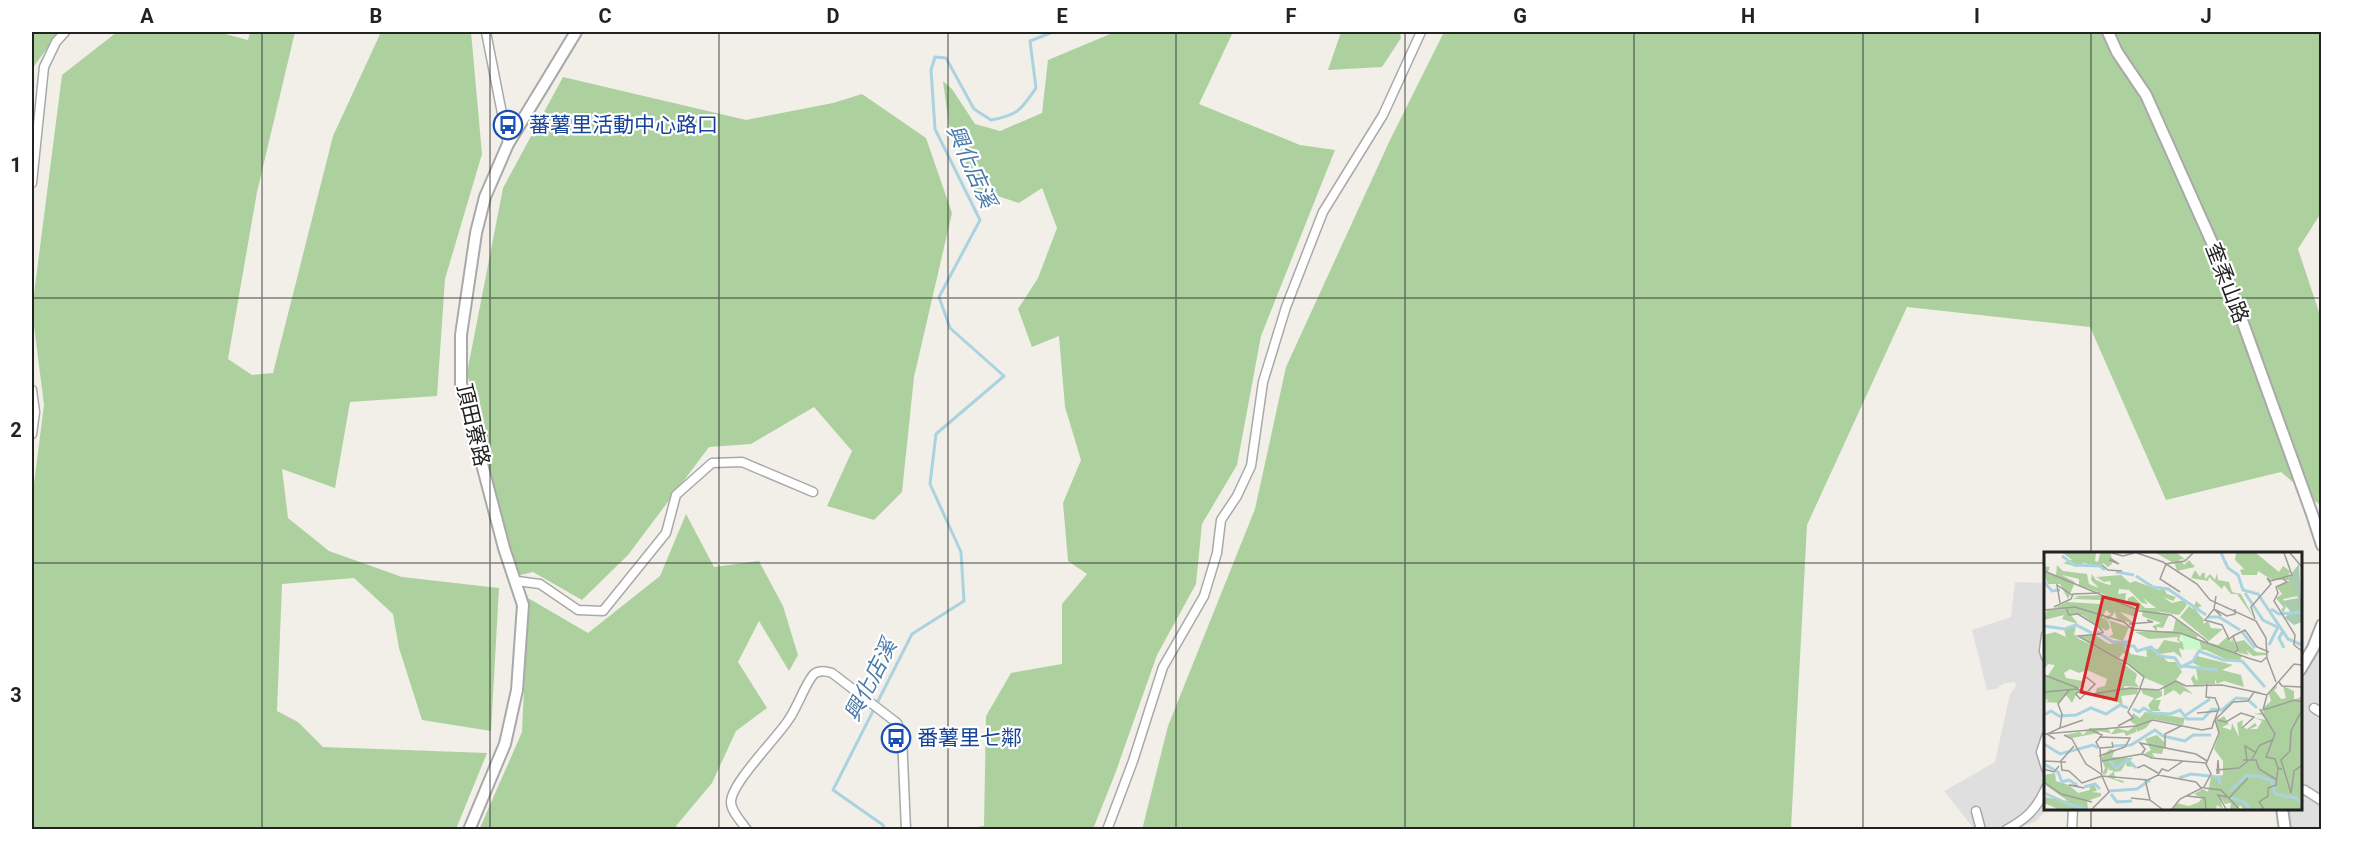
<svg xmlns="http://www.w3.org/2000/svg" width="2353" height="861" font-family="Roboto,'Noto Sans TC',sans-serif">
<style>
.residential{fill:#e0dfdf}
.forest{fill:#add19e}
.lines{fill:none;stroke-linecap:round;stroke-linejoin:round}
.stream{stroke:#aad3df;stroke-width:3}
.minor-casing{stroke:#a9a9a9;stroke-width:11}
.tertiary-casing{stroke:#a9a9a9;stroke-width:14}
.minor{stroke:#fff;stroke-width:8}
.tertiary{stroke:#fff;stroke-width:10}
.grid{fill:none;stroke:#222;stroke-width:1.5;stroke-opacity:0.55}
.labels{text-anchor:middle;stroke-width:4.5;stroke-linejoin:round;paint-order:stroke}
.transit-label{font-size:21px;fill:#164399;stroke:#fff;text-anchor:start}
.street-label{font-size:21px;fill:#222;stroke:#fff}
.water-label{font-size:22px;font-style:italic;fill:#4a7aab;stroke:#fff}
.inset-river{fill:none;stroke:#aad3df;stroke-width:3}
.inset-road{fill:none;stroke:#9f9d99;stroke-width:1.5}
.view{fill:#d62828;fill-opacity:0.15;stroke:#d62828;stroke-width:3}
.inset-edge{fill:none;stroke:#222;stroke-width:3}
.neatline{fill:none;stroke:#222;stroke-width:2}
.grid-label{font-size:20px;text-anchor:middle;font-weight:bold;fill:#222}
</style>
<rect width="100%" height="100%" fill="#f2efe9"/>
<g class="residential">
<polygon points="2015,582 2045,583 2046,808 2048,809 2036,821 2016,829 1974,829 1944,791 1995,762 2010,694 2016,686 2015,682 2005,683 1996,689 1987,690 1972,630 2011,617"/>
<polygon points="2321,643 2321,829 2290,829 2286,809 2300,808 2301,682"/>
</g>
<g class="forest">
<polygon points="32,32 59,32 32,69"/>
<polygon points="117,32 218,32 248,40 250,32 295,32 257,192 228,359 252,375 273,373 333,136 381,32 471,32 482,154 445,279 437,396 350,402 335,488 282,469 288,518 329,551 402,577 499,588 491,731 422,720 399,648 393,614 354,578 282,584 277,711 298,722 323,747 487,753 456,829 32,829 32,499 44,405 32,310 62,75"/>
<polygon points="1115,32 1233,32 1199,104 1300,145 1335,150 1261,336 1237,465 1202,524 1196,584 1157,655 1115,774 1093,829 963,829 984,826 986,716 1011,673 1062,664 1062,604 1087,574 1068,561 1063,503 1081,460 1065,407 1059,336 1032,347 1018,309 1038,278 1057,228 1042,188 1019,203 977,189 949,125 943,81 952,89 975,124 1000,131 1042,113 1048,60"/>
<polygon points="1341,32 1400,32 1401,38 1382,67 1328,70"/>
<polygon points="1444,32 2321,32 2321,213 2298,249 2321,318 2321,506 2281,472 2166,500 2090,327 1907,307 1807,525 1791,829 1142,830 1168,726 1255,509 1286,367 1390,140"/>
<polygon points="563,77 746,120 833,103 862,94 926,138 952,213 914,377 902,492 874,520 827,506 852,451 814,407 751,444 709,447 628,555 582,600 533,572 516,576 467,373 503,188"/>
<polygon points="686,514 714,567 759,561 783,606 798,655 789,671 759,621 738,662 767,708 736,731 712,783 676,826 677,829 479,830 522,732 528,598 588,633 660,576"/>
</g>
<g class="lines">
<path class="stream" d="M885,830l-2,-5 -50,-35 79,-156 52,-33 -3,-49 -31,-68 6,-50 68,-58 -54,-48 -11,-31 41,-77 -45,-91 -4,-59 4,-13 11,1 28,51 17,11c27,-5 30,-10 45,-32l-6,-47 23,-9"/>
<g class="minor-casing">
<g id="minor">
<polyline points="486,32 508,144"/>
<polyline points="32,183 44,67 56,42 65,32"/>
<polyline points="32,390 35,412 32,434"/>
<polyline points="517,581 540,584 578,610 603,611 666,533 676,495 712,463 742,462 813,492"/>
<polyline points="2046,635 2044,651 2046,657"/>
<polyline points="2314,708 2322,713"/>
<polyline points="2046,737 2041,752 2046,768"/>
<polyline points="2305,790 2322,801"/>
<polyline points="1976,811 1981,830"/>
<path d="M747,830c-5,-8 -16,-18 -16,-28 0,-19 47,-65 58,-83 8,-11 17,-37 25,-45 5,-4 12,-3 18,-1l65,50 5,13 4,94"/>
<polyline points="1107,830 1133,761 1163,667 1204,596 1217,553 1221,520 1237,496 1251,466 1263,382 1286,307 1323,212 1383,115 1421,32"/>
<path d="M2006,830c21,-12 30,-20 40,-42"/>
<polyline points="2072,830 2073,808"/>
</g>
</g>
<g class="tertiary-casing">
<g id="tertiary">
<polyline points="2108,32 2117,52 2146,95 2222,265 2312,514 2322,545"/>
<polyline points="2300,670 2313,648 2322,625"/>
<polyline points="2282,808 2285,830"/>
<polyline points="469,830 505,744 517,690 523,605 504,548 461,384 461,335 476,233 485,197 508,144 576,32"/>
</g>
</g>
<use href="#minor" class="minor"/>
<use href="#tertiary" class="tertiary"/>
</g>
<path class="grid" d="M262,32v798M490,32v798M719,32v798M948,32v798M1176,32v798M1405,32v798M1634,32v798M1863,32v798M2091,32v522M32,298h2290M32,563h2014M2300,563h22M2091,808v22"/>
<defs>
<g id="bus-ring" transform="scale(1.5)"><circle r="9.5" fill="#fff" stroke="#1a4fb4" stroke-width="1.5"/><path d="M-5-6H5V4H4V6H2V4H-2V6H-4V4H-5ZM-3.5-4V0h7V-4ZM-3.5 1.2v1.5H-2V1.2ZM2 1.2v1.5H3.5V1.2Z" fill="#1a4fb4"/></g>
</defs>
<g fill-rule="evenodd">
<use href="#bus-ring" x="508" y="125"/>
<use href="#bus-ring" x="896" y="738"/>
</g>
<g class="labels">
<g class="transit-label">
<text x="529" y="132">蕃薯里活動中心路口</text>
<text x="917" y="745">番薯里七鄰</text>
</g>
<g class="street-label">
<text transform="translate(2227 283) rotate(69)" y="7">奎柔山路</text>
<text transform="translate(473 425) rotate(77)" y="7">頂田寮路</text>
</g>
<g class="water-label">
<text transform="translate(972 166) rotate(66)" y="8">興化店溪</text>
<text transform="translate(870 680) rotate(-63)" y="8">興化店溪</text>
</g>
</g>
<g transform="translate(2044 552)">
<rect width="258" height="258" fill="#f2efe9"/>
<path d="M19,1h33l-1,8 3,1 2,-9h11l1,11 -4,3 -5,-4 -2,4 -17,-4 -7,4 -14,-4 9,-3zM112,1h21l9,7 -5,-1 -4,4 5,-2 2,4 5,-5 6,7 -18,4 -2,-7zM192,1h20l23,19 4,-6 7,5 -2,7 4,2 6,16 -15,3 3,8 -3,6 -2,-4 3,-1 -8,-10 6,-4 -5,-7 13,-7h-18l-14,-9 -1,4h-15l-2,-5 4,-1 -9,-9zM13,13l6,6 24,3 2,10 10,4 -8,-8 1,-6 4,6 10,4 5,1 -1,-4 -6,1 -8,-5 25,-2 9,8 5,-2 24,9 5,-2 4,1 1,-1 2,4 -7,-3 3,5 9,3 -3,4 -10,-4 9,6 12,-3 3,5 -8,10 -23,-4 13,4 -6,13 -6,-1v5l-5,-6 9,-3 -19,-7 1,-5 -16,-8 1,-5 5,-2 12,12h11l-13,-10 5,6 -6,-1 -13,-13 -10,-1 -1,5 8,-1 -1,9h-5l14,5 2,10 -16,-5 15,12 -18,-5 -2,-7 -6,8 -6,-2 8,-4 -5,-4 -4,8 -3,-2 9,5 2,7 -4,3 -24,-16h-11l7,9 -16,-5 2,-4 -20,5 3,-10 20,-1 -12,-1 12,-6 33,2 1,-4 -29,-1 7,-2 -6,-1 33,-1 -27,-10v-6l-17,-4 13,7 -7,17 -8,-15h-12l-4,-8v-10l6,1 -2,5 8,3zM151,18l5,7 2,-4h3v6l5,-5 5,6 2,-7 1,7 11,2 3,10 9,2 13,24 -17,-24h-6l-7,-9 -2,4 -13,-12 -1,4 -17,-3zM152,49l6,5 -7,3 9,11 -1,4 5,-3 3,7 12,1 -14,12 -29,-24 9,-11 4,3zM132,66l22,18 -2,3 -15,-5 -2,6 7,4 -2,6 -5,-2 3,10 -8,-6 -14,2 8,8h8l6,10 -6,8 17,14 -9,-3 -4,4 -6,-5 -10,6v-10l-19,-8 -23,-18 4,-5 -3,-2 -4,5 -40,-22 16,-1 14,9 16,-2 -2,4 8,8 16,3 -1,-9 12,1 6,-9 17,3 -4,-3 1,-3 -29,2 -14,-7 38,-1zM65,68l20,7 -6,14 -14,-4 4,-3zM32,75l-2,7 5,5 32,15 26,20 -2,8 4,5 -15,-1 1,3 13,-1 -1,6 -16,2 2,9 -14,-7 -9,2 7,-3 -12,-2 2,-7 8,-2 2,-7 -20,-9 -8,3 -9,-4 -6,4 2,5 17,3 -11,22 -6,-8 -8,8 -13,-1 4,-2 -5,-1v-24l3,2 8,-12 -7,-1 -4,6v-35l11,-3 11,5 -2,-8zM183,85l4,5 1,-4 6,14 -2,-10 8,-2 12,12 11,1 -1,2 -13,1 -7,-6 3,5 -14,-3 7,4 -2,4h-13l-21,-10 -10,-1 5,-1 -2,-8 19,5zM153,104l36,9 -11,5 19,5 3,12 -20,-6 -7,3 -2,-5v5l-21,1 -3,-6 3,-5 1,4 3,3 -2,-13 9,1 -12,-6zM232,132l1,4 -3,2 7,9 5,-1 -3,-12 11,5v9l7,-3 1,112h-59l-3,-4 -2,4h-8l1,-6 -6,1 -6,-8 4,13 -6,-4 -1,4h-43l3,-6 13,3 10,-4 3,-4 -8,-4 9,-5 5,3 3,-15 12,-2v-14l-9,-12 5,-15 -4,-13 9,-5 5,8 -7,3 9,3 1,-7 7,14 -2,-14 6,-3 -1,7 5,2 8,-6 2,3 -7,3h7l5,-8 -7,-3 11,2 -4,-5 -8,-1 7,-1 -2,-4 5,5 -1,-6 8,-7 -2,-7zM97,137l21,2v5l-8,4h7l-3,8 3,3h-10l-3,-6 6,-7 -11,-4zM101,160l40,6 -2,7 -30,-6 -7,9 -9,4 -1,-4v4l-10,4 -2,-4 -9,2 -16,-3 -1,2 -26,5 -8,-3 16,-3 3,3 7,-7h18l3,6 5,-6 12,3 8,-6 -6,-4 3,-8 7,5zM113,183l8,8 -3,11 -10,-1 3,5 -11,-4 7,-4 -6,-11zM66,197l5,1 -3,7 21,1 -4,3 3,6 -6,-1 1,-5 -6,10 -7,1 1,7 9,2 -1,2 -16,-6 7,-6 -5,-1v-3l-3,7 -4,1 3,-7 -4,-10zM11,221l1,8 13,4 9,8 12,-3 -1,-6h5l3,7 -5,1 9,1v3l-14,5 1,8h-30l-14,-6v-6l24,4 -24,-17v-9z" fill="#add19e"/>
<path d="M255,12l3,58 -8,3 -9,-7 5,-7 -8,-10 16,-3 -10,-20z" fill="#aacbaf"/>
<path d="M137,82l18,6 2,9 -17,1z" fill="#c8facc"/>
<path class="inset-river" d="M177,1l7,15 10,7 5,15 15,4 30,45 14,6M18,4l12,9 26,1 5,4M72,20l18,3M92,24l17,11 15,2 38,26M0,30l8,9 8,-1M201,41l18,27 14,7M227,57l8,5 23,-2M164,65h11l21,13M0,74l21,3 11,-4 16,8M239,79l-4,7 5,10M53,80l16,10h13l-2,4h10l3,5 14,-4 9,9 15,2 6,9 12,-6 6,-10 24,9 19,1 23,26M198,80l13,16M225,93l9,-18M139,114l35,4M89,157l6,3 5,-4 8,5 18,1 10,-4 7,9h16l9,-10 10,1 14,-12 11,1 10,9M0,163l7,-4 8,5 17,-1 15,-7 15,6 14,-9 8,3M142,163l24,-16M0,192l16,10 33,-9 5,3M70,194l17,-1 24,-15 8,6 22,5 8,-6h18M65,208l7,8 12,-8 8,8M0,212l14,8 4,10 7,-2 8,5M135,226l12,-4 28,3 1,7M40,235l11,-3 5,5M65,239l28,-2 13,-9M186,239l16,-15h12l14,5 3,13 21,4 6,6M0,241l18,8M67,242l6,8 15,-1M187,246l12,3 7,8M19,250l22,7"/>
<path class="inset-road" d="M68,1l11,3 11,-3M93,1l26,9 34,22 13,16 46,21 10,17 1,20 9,24M246,1l12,14M65,8l10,4 -9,-6M121,12l20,-3 8,-8M122,12l-6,15 20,13M58,13l6,5 14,1M0,19l96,40 31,4 37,27M239,27l4,3 -11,5 2,6 -4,8 21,34 -1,10 8,6M172,44l-2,13 7,7M16,51l-3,-18 15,10M10,55l17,-8 2,-5 27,-1M22,56l3,7 9,-1 21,13 4,5 -3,2 -22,2 50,28 16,13 -4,11M191,57v5l-8,2 -13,-7 -9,11 17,5 7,14 4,-3 5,14 -3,2M0,58l31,-3 49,15 9,8 47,3 68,25 13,4 6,-5M211,67l-4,-12 20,-23 -4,-6 4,3 21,-6 -8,-22M85,72l24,-2 -6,-2M189,84l12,-6 12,17 12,5M0,123l34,13M42,125l9,7 -7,7M235,130l3,4 20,1M163,132l-1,13 9,1 4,10 -5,14M36,138l-4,4 4,5 7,-7M0,140l33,-3 16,5 37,-6 29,2 17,-9 10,5 36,-1 38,8M223,143l-4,15 32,-10 7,2M216,157l15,25 -9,23 9,2 3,9 4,1M258,158l-11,21 -1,20 -9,9 10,33 3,-22 8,-6M153,161l22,-2M173,168l9,2 15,-9 13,4 -12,11M74,174l15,-8 -5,-6 13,-24M16,176l23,-8M45,177l13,6 -6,7 4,7 2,24M0,182l92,-8 17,-6 49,10 10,-2 2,-7M20,183l8,4 14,25 15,10 8,18 -17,17M55,185l31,1 -5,9 -26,9M11,187l-8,-5 13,-6 2,-14 -4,-10 12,-15M56,196l13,-1 -1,-5M121,196v-14l16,-8M208,207l8,-14 12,-5M199,208h13l3,9 18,11M203,208l-2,-14 10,6M0,209l22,1M58,209l40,-7M139,209l-31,-3 -10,-4 3,-5 -5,-6 56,11 11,7M16,210l14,-16M17,210l1,8 7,1 13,12M93,216l7,-3 14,8M0,217l10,3 5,-6M172,218l23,-2 9,-7M173,222l1,-14 1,14M114,223l4,-6 6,2 15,-10 23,2M58,224l46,4 10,-5 38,7 6,7M101,227l5,21 12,9M0,230l17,12 31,8M38,231l20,-7M34,234l-9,-1 15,3M160,236l17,2 18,19M143,244l18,2 1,11M87,246l19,2M185,246l19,-20M128,257l8,-10 24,-12 7,-13 -5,-10 13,-31 -4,-13 18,-18 15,-1 6,-9 13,3 27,-31 8,1M182,257l-8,-14 9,2M220,257l-5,-7 9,-6v-8l8,-3 2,-17"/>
<path class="view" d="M59,45l35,8 -22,95 -35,-8z"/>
<rect width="258" height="258" class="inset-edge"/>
</g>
<rect width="2353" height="861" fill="none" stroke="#ffffff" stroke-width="66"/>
<rect x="33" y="33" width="2287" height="795" class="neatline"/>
<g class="grid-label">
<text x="147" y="23">A</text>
<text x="376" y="23">B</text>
<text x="605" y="23">C</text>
<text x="833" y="23">D</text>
<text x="1062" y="23">E</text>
<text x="1291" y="23">F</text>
<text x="1520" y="23">G</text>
<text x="1748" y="23">H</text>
<text x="1977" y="23">I</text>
<text x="2206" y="23">J</text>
<text x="16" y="172">1</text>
<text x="16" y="437">2</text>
<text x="16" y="702">3</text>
</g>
</svg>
